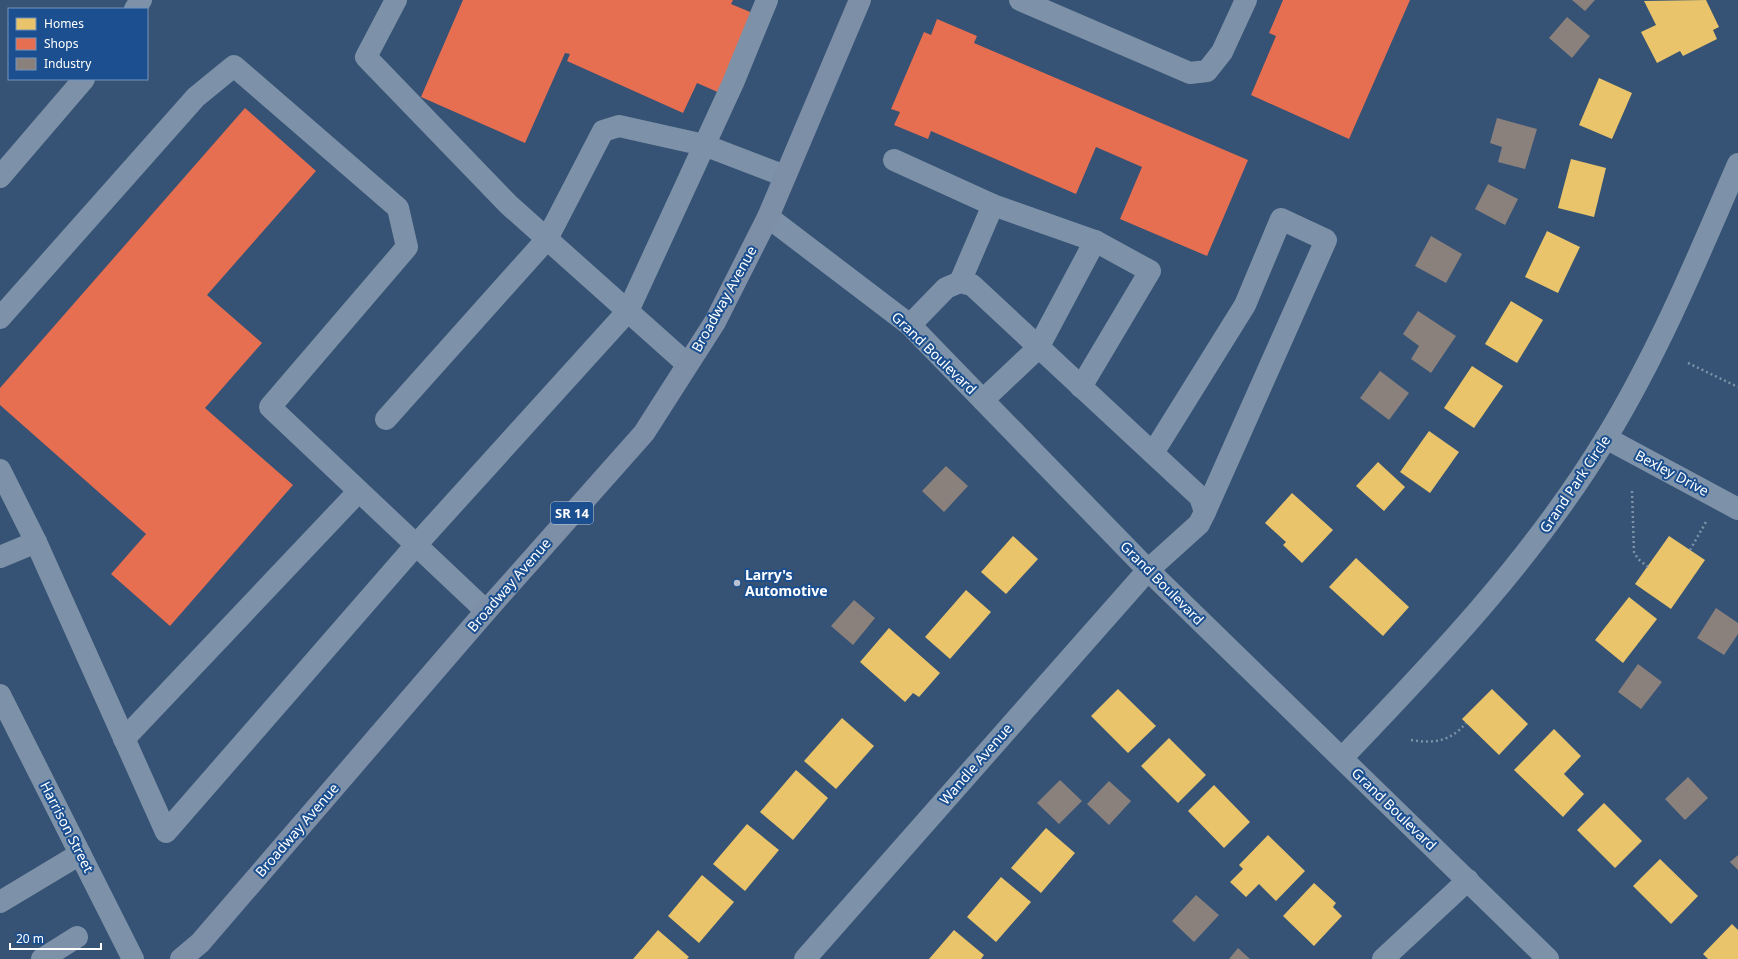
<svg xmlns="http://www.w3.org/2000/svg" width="1738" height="959" font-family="'Noto Sans',sans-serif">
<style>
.homes{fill:#e9c46a}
.shops{fill:#e76f51}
.industry{fill:#8a817c}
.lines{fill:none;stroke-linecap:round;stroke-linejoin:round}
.path{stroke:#7d92a8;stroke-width:2.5;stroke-dasharray:2 3;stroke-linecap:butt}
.minor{stroke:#7d92a8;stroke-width:22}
.major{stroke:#7d8ea7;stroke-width:22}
.poi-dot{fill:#b9c2ce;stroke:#1b4f8f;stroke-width:1.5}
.labels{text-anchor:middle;stroke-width:4;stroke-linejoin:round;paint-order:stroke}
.shield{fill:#1b4f8f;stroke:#bbcadd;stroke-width:1}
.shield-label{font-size:13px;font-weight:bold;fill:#fff}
.street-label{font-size:14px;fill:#fff;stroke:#1b4f8f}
.poi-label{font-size:14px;font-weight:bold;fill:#fff;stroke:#1b4f8f;text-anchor:start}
</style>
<rect width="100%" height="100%" fill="#365274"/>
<g class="homes">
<polygon points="1706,0 1719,27 1713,30 1717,39 1683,56 1680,51 1657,63 1641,32 1656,25 1644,1"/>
<polygon points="1599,78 1632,93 1612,139 1579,125"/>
<polygon points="1571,159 1606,168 1594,217 1558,208"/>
<polygon points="1547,231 1580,247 1558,293 1525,277"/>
<polygon points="1511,301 1543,320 1517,363 1485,344"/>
<polygon points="1472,366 1503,386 1474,428 1444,408"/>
<polygon points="1429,431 1459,452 1430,493 1400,472"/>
<polygon points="1378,462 1405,487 1384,511 1356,486"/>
<polygon points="1292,493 1333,530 1302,563 1283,545 1286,542 1265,523"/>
<polygon points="1013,536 1038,559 1006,594 981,572"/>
<polygon points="1669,536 1705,560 1671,609 1635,584"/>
<polygon points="1356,558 1409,607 1383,636 1329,587"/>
<polygon points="966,590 991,612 950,659 925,637"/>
<polygon points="1629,597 1657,619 1623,663 1595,640"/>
<polygon points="889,628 940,673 919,697 913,693 905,702 860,662"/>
<polygon points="1118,689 1156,726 1128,753 1091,716"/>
<polygon points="1492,689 1528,724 1499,755 1462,719"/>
<polygon points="842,718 874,746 836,789 804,761"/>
<polygon points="1554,729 1581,756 1564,774 1584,794 1563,817 1514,770"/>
<polygon points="1169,738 1206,775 1178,803 1141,766"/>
<polygon points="796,770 828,798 793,840 760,812"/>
<polygon points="1214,785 1250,822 1224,848 1188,811"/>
<polygon points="1604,803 1642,841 1615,868 1577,830"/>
<polygon points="747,824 779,850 745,891 713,864"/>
<polygon points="1046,828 1075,853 1041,893 1011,868"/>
<polygon points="1268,835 1305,871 1276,901 1259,884 1246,897 1230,882 1243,869 1239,865"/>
<polygon points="1660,859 1698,896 1671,924 1633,886"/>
<polygon points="702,875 734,902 699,943 668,916"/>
<polygon points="1001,877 1031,902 996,942 967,917"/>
<polygon points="1314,883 1336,903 1333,907 1342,916 1314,946 1283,916"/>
<polygon points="1732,924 1738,930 1738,959 1708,959 1703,954"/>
<polygon points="658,930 689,957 687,959 633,959"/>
<polygon points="954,930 984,955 981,959 929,959"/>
</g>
<g class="shops">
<polygon points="463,0 733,0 731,4 755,14 720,93 697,83 683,113 567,61 570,54 565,53 525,143 421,97"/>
<polygon points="1283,0 1410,0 1349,139 1251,95 1276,36 1269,33"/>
<polygon points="937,19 977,36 974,43 1248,160 1207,256 1120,219 1142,167 1096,147 1076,194 931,131 928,139 894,125 900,112 891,109 924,32 931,35"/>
<polygon points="245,108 316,171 207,295 262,343 205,408 293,485 170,626 111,574 146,534 0,405 0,388"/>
</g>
<g class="industry">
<polygon points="1572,0 1595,0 1585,11"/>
<polygon points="1567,17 1590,36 1572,58 1549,38"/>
<polygon points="1497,118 1537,129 1525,169 1498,162 1502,147 1490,143"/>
<polygon points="1488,184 1518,199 1505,225 1475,209"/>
<polygon points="1431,236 1462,254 1446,283 1415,266"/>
<polygon points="1418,311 1456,336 1431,373 1411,359 1419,346 1403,334"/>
<polygon points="1380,371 1409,393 1389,420 1360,398"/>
<polygon points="946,466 968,486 944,512 922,491"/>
<polygon points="854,600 875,618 853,645 831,626"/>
<polygon points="1716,608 1738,623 1738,634 1724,655 1697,638"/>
<polygon points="1638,664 1662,682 1641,709 1618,692"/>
<polygon points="1688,777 1708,798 1685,820 1665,799"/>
<polygon points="1060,780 1082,801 1059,824 1037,803"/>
<polygon points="1109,781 1131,801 1109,825 1087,804"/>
<polygon points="1738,855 1738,870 1730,862"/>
<polygon points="1196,895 1219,915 1194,942 1172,921"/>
<polygon points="1238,948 1250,959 1229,959"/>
</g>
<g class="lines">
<g class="path">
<polyline points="1688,363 1738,387"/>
<polyline points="1632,491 1634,552 1638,559 1648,567"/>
<polyline points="1690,550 1706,522"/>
<path d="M1411,740c23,4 40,1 55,-17"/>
</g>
<g class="minor">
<polyline points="396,0 366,57 509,205 687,364"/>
<polyline points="1020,0 1190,73 1207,71 1222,52 1246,0"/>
<polyline points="135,9 141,0"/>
<polyline points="894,160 993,205"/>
<polyline points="0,177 84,79"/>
<polyline points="768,217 910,325 1148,570 1548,959"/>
<polyline points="960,282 993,205 1095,241 1150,271 1081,387"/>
<polyline points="0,318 196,97 234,66 398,208 407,247 270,407 486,611"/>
<polyline points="983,400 1038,348 1095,241"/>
<polyline points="386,419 547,239 603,131 619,126 704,145 785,176"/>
<polyline points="1606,438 1738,509"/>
<polyline points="1153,453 1245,305 1281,219 1326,240 1205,512"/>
<polyline points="0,470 36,542 0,557"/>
<polyline points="36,542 166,832 416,545 628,311 733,83 767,0"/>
<polyline points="0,695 133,959"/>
<polyline points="124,739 358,492"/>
<path d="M1342,758c96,-100 192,-201 264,-320 53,-87 92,-181 132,-274"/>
<polyline points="0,902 80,854"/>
<polyline points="42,959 77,937"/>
<polyline points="805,959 1148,570 1199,524 1205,512 1200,497 972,285 960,282 946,288 910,325"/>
<polyline points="1383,959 1468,880"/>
</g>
<polyline class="major" points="181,959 200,943 486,611 644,433 715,322 768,217 860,0"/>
</g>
<circle class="poi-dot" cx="737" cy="583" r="4"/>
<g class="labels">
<rect class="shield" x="551" y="502" width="42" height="22" rx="3"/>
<g class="shield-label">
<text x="572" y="518">SR 14</text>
</g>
<g class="street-label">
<text transform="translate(724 299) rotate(-61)" y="5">Broadway Avenue</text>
<text transform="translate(934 353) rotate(44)" y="5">Grand Boulevard</text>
<text transform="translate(1672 473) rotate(28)" y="5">Bexley Drive</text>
<text transform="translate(1575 484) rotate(-56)" y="5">Grand Park Circle</text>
<text transform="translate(1162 583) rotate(45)" y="5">Grand Boulevard</text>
<text transform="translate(509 585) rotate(-49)" y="5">Broadway Avenue</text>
<text transform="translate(976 764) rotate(-49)" y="5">Wandle Avenue</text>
<text transform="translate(1394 809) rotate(44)" y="5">Grand Boulevard</text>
<text transform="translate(67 827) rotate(63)" y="5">Harrison Street</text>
<text transform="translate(297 830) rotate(-49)" y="5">Broadway Avenue</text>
</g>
<g class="poi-label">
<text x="745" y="580">Larry's<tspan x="745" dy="16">Automotive</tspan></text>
</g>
</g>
<rect x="8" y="8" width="140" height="72" fill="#1b4f8f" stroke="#7695bc"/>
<rect x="16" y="18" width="20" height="12" fill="#e9c46a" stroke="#7695bc"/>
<text x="44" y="28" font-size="12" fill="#ffffff">Homes</text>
<rect x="16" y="38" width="20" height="12" fill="#e76f51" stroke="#7695bc"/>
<text x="44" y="48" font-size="12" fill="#ffffff">Shops</text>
<rect x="16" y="58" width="20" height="12" fill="#8a817c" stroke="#7695bc"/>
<text x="44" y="68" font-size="12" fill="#ffffff">Industry</text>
<path d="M10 943v6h91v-6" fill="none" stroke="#ffffff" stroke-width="2"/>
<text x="16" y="943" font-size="12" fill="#ffffff" stroke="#1b4f8f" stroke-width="3" paint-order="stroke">20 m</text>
</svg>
